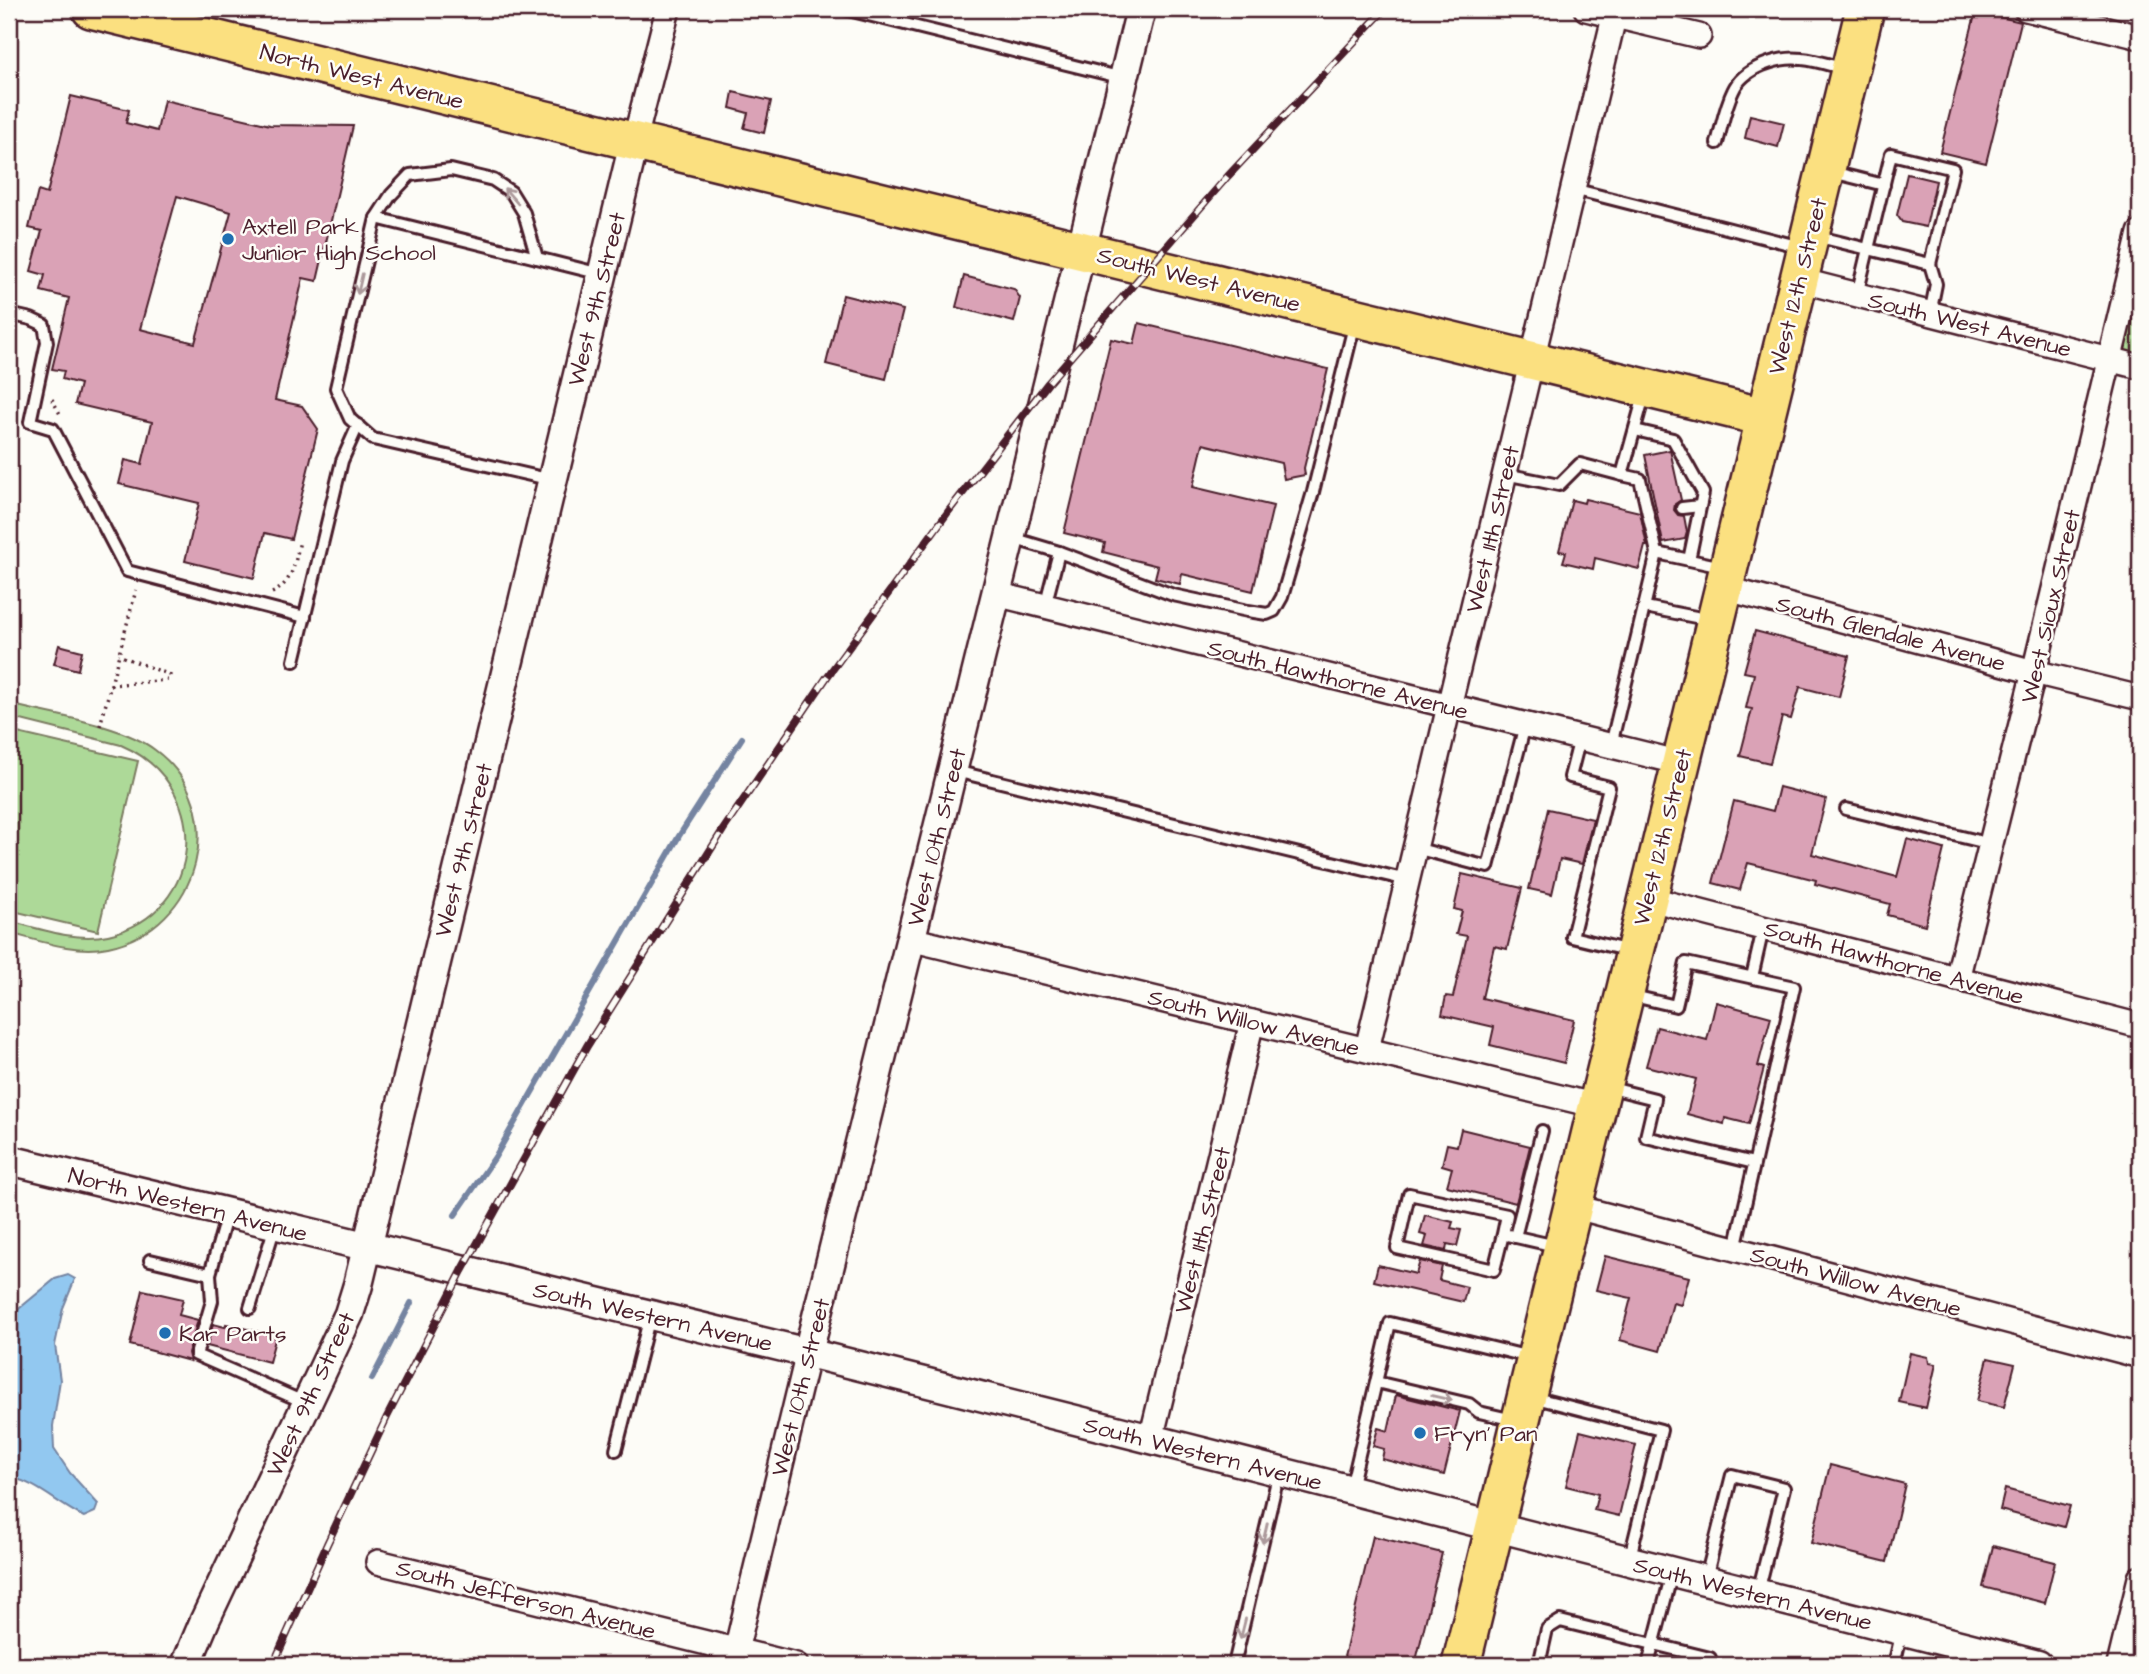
<svg xmlns="http://www.w3.org/2000/svg" width="2149" height="1674" font-family="'Architects Daughter',sans-serif">
<style>
.green{fill:#add998;stroke:#7c7c62;stroke-width:2}
.water{fill:#92c8f0;stroke:#7584a1;stroke-width:2}
.lines{fill:none;stroke-linecap:round;stroke-linejoin:round}
.stream{stroke:#7584a1;stroke-width:6}
.building{fill:#daa2b6;stroke:#4a1f2b;stroke-width:2;fill-rule:evenodd}
.service-casing{stroke:#4a1f2b;stroke-width:16}
.minor-casing{stroke:#4a1f2b;stroke-width:28}
.tertiary-casing{stroke:#4a1f2b;stroke-width:33}
.primary-casing{stroke:#4a1f2b;stroke-width:42}
.path{stroke:#4a1f2b;stroke-width:3.5;stroke-dasharray:2 5;stroke-linecap:butt}
.service{stroke:#fdfcf7;stroke-width:10}
.minor{stroke:#fdfcf7;stroke-width:23}
.tertiary{stroke:#fdfcf7;stroke-width:28}
.primary{stroke:#fbe080;stroke-width:37}
.rail-casing{stroke:#4a1f2b;stroke-width:8}
.rail{stroke:#fdfcf7;stroke-width:5;stroke-dasharray:16;stroke-linecap:butt}
.oneway{stroke:#ac999b}
.poi-dot{fill:#1f6fb2;stroke:#fdfcf7;stroke-width:2.5}
.labels{text-anchor:middle;stroke-width:5;stroke-linejoin:round;paint-order:stroke}
.street-label{font-size:23px;fill:#4a1f2b;stroke:#fdfcf7}
.poi-label{font-size:23px;fill:#4a1f2b;stroke:#fdfcf7;text-anchor:start}
</style>
<rect width="100%" height="100%" fill="#fdfcf7"/>
<filter id="ink" filterUnits="userSpaceOnUse"><feTurbulence type="fractalNoise" baseFrequency=".0143" numOctaves="2"/><feDisplacementMap in="SourceGraphic" scale="14" xChannelSelector="R" yChannelSelector="G"/><feConvolveMatrix kernelMatrix="1 2 1 2 8 2 1 2 1" color-interpolation-filters="sRGB"/></filter>
<g filter="url(#ink)">
<g class="green">
<polygon points="2140,233 2140,367 2109,359"/>
<path d="M9,704c42,11 112,20 146,46 78,58 45,178 -47,197 -32,7 -68,-6 -99,-14v-12c32,8 66,21 99,14 99,-23 105,-151 13,-190l-112,-28z"/>
<polygon points="9,731 138,761 98,931 9,910"/>
</g>
<path class="water" d="M68,1275l7,4 -12,29 -8,37 5,35 -7,46 1,23 16,24 28,31 -3,8 -11,5c-27,-13 -46,-34 -75,-40v-160l46,-38z"/>
<g class="lines">
<g class="stream">
<polyline points="455,1215 495,1157 679,836 742,738"/>
<polyline points="372,1379 411,1303"/>
</g>
</g>
<g class="building">
<polygon points="1976,11 2021,22 1986,163 1940,152"/>
<polygon points="733,92 771,101 764,133 744,128 748,113 730,108"/>
<path d="M71,96l58,14 -3,13 31,8 7,-31 106,25 83,1 -36,155 -14,-3 -28,122 27,6 16,23 -27,110 -26,-6 -11,45 -69,-17 14,-58 -80,-19 6,-24 17,4 10,-42 -77,-18 5,-20 -18,-5 2,-8 -12,-2 17,-71 -28,-7 4,-16 -14,-4 11,-40 -13,-3 9,-37 9,3zM177,196l54,16 -36,131 -55,-14z"/>
<polygon points="1750,115 1784,123 1778,147 1745,138"/>
<polygon points="1907,174 1936,181 1926,227 1902,222 1897,215"/>
<polygon points="964,276 1014,289 1020,298 1014,322 956,307"/>
<polygon points="843,295 903,310 886,379 826,364"/>
<polygon points="1139,323 1328,369 1304,468 1305,475 1284,479 1281,463 1203,444 1193,487 1273,506 1253,591 1182,574 1180,584 1155,578 1158,566 1103,552 1105,543 1064,533 1111,339 1134,344"/>
<polygon points="1670,450 1681,500 1675,504 1674,510 1678,515 1684,516 1687,532 1685,539 1663,543 1645,455"/>
<polygon points="1585,499 1640,512 1647,546 1645,546 1639,569 1595,558 1593,569 1563,562 1566,552 1559,551 1572,500 1584,503"/>
<polygon points="1755,631 1849,656 1839,697 1800,687 1791,719 1782,717 1770,763 1740,756 1752,709 1746,708 1754,674 1744,672"/>
<polygon points="59,645 82,651 78,670 54,664"/>
<polygon points="1779,787 1826,799 1812,854 1897,877 1907,839 1944,849 1925,925 1887,915 1890,904 1815,884 1816,880 1748,863 1740,890 1713,883 1734,801 1773,811"/>
<polygon points="1548,809 1593,819 1582,864 1560,859 1552,894 1529,889"/>
<polygon points="1462,874 1522,888 1507,949 1494,946 1482,998 1574,1020 1564,1063 1490,1045 1494,1027 1442,1015 1446,996 1453,997 1467,936 1456,934 1462,911 1454,909"/>
<polygon points="1716,1002 1771,1017 1758,1066 1764,1068 1749,1124 1725,1118 1724,1124 1687,1114 1696,1079 1646,1066 1657,1027 1707,1040"/>
<polygon points="1461,1129 1530,1146 1516,1203 1447,1186 1452,1168 1442,1165 1447,1144 1457,1146"/>
<polygon points="1425,1215 1453,1222 1451,1228 1461,1230 1457,1246 1447,1244 1446,1251 1424,1246 1427,1236 1420,1234"/>
<polygon points="1605,1256 1689,1277 1681,1305 1673,1303 1660,1351 1620,1340 1631,1298 1596,1290"/>
<polygon points="1420,1261 1442,1266 1439,1280 1467,1287 1463,1302 1374,1281 1378,1265 1416,1274"/>
<polygon points="143,1290 183,1299 179,1315 198,1320 188,1353 190,1361 130,1345"/>
<polygon points="213,1324 225,1327 226,1324 276,1336 269,1362 207,1346"/>
<polygon points="1910,1353 1928,1357 1929,1363 1936,1364 1926,1408 1899,1402"/>
<polygon points="1988,1358 2015,1364 2004,1407 1977,1401"/>
<polygon points="1396,1395 1460,1411 1444,1475 1382,1459 1384,1449 1373,1446 1378,1428 1388,1431"/>
<polygon points="1580,1431 1636,1445 1619,1516 1594,1510 1598,1494 1566,1486"/>
<polygon points="1830,1465 1905,1484 1887,1562 1811,1543"/>
<polygon points="2005,1489 2070,1506 2064,1527 2000,1510"/>
<polygon points="1373,1536 1442,1553 1415,1665 1377,1665 1344,1657"/>
<polygon points="1993,1546 2055,1562 2045,1603 1983,1587"/>
</g>
<g class="lines">
<g class="service-casing">
<g id="service">
<polyline points="844,9 1123,78"/>
<path d="M1717,143c5,-17 8,-36 16,-52 10,-23 45,-35 69,-32 14,1 28,6 42,10"/>
<polygon points="1891,154 1953,169 1930,264 1868,249"/>
<polyline points="1832,172 1884,185"/>
<polyline points="1573,189 1801,247"/>
<polyline points="376,218 601,274"/>
<polyline points="1815,236 1868,249 1857,295"/>
<polyline points="537,258 524,213 511,192 493,180 451,170 410,175 391,195 376,218 336,388 350,419 373,439 552,480"/>
<polyline points="9,314 31,319 44,325 47,342 30,422 53,429 127,571 305,617"/>
<polyline points="1930,314 1936,284 1930,264"/>
<polyline points="1635,430 1673,439 1703,493 1689,560"/>
<polyline points="1505,474 1559,485 1580,464 1622,475 1645,392"/>
<polyline points="1622,475 1640,479 1657,553 1722,567"/>
<polyline points="1682,508 1700,506"/>
<polyline points="1012,538 1059,552 1173,595 1248,611 1267,614 1274,611 1282,597 1313,492 1355,322"/>
<polyline points="1045,606 1059,552"/>
<polyline points="1645,607 1711,620"/>
<polyline points="294,661 342,461 358,425"/>
<polyline points="1580,738 1570,777 1609,787 1572,937 1630,951"/>
<polyline points="1611,745 1657,553"/>
<polyline points="955,771 1407,880"/>
<polyline points="1846,809 1991,844"/>
<polyline points="1415,848 1488,867 1525,725"/>
<polyline points="1752,977 1763,929"/>
<polyline points="1629,995 1676,1006 1686,963 1794,987 1735,1249"/>
<polyline points="1607,1087 1655,1099 1646,1137 1754,1163"/>
<polyline points="1503,1234 1494,1270 1397,1248 1409,1194 1507,1215 1503,1234 1556,1246"/>
<polyline points="1515,1237 1542,1131"/>
<polyline points="150,1260 210,1274 227,1214"/>
<polyline points="210,1274 212,1301 196,1355 306,1403"/>
<polyline points="250,1308 275,1226"/>
<polyline points="1376,1382 1469,1404 1479,1412 1514,1420"/>
<polyline points="1532,1397 1661,1430 1629,1561"/>
<polyline points="616,1450 650,1316"/>
<polyline points="1351,1488 1390,1323 1530,1357"/>
<polyline points="1706,1578 1732,1475 1784,1488 1758,1592"/>
<polyline points="1234,1665 1279,1472"/>
<polyline points="1539,1665 1547,1629 1560,1621 1710,1658"/>
<polyline points="1648,1665 1672,1573"/>
<polyline points="1894,1665 1902,1631"/>
</g>
</g>
<g class="minor-casing">
<g id="minor">
<polyline points="1586,9 1699,36"/>
<polyline points="2026,9 2140,37"/>
<polyline points="634,143 668,9"/>
<polyline points="1799,280 2140,367"/>
<polyline points="1724,588 2034,672 2140,698"/>
<polyline points="996,594 1681,763"/>
<polyline points="1647,898 2140,1026"/>
<polyline points="910,939 1597,1106"/>
<polyline points="1957,979 2034,672 2140,233"/>
<polyline points="1367,1049 1616,9"/>
<polyline points="1572,1206 2140,1356"/>
<polyline points="1151,1439 1252,1022"/>
<polyline points="378,1562 796,1665"/>
<polyline points="733,1663 808,1353"/>
<polyline points="2119,1665 2140,1578"/>
</g>
</g>
<g class="tertiary-casing">
<g id="tertiary">
<path d="M9,1160c268,67 538,129 807,195 408,101 815,207 1222,310"/>
<polyline points="808,1353 1141,9"/>
<polyline points="186,1665 205,1620 349,1314 358,1285 634,143"/>
</g>
</g>
<g class="primary-casing">
<g id="primary">
<polyline points="91,9 1764,417"/>
<polyline points="1461,1665 1865,9"/>
</g>
</g>
<g class="path">
<polyline points="52,399 60,414"/>
<path d="M272,593c21,-10 23,-31 28,-52"/>
<polyline points="110,685 168,680 170,675 118,655"/>
<polyline points="100,726 136,590"/>
</g>
<use href="#service" class="service"/>
<use href="#minor" class="minor"/>
<use href="#tertiary" class="tertiary"/>
<use href="#primary" class="primary"/>
<g class="rail-casing">
<polyline id="rail" points="273,1665 327,1544 387,1417 462,1271 587,1046 723,830 827,677 948,512 1048,383 1228,176 1385,9"/>
</g>
<use href="#rail" class="rail"/>
</g>
<defs><path id="oneway-shaft" d="M-6 0H5M1.5-3L5.5 0L1.5 3" fill="none" stroke-width="1.6" stroke-linecap="round" stroke-linejoin="round" transform="scale(1.75)"/></defs>
<g class="oneway">
<use href="#oneway-shaft" transform="translate(511 196) rotate(-131)"/>
<use href="#oneway-shaft" transform="translate(360 284) rotate(103)"/>
<use href="#oneway-shaft" transform="translate(1442 1398) rotate(13)"/>
<use href="#oneway-shaft" transform="translate(1265 1533) rotate(103)"/>
<use href="#oneway-shaft" transform="translate(1243 1629) rotate(104)"/>
</g>
</g>
<g class="poi-dot">
<circle cx="228" cy="239" r="7"/>
<circle cx="165" cy="1333" r="7"/>
<circle cx="1420" cy="1433" r="7"/>
</g>
<g class="labels">
<g class="street-label">
<text transform="translate(362 76) rotate(14)" y="8">North West Avenue</text>
<text transform="translate(1199 279) rotate(14)" y="8">South West Avenue</text>
<text transform="translate(1797 286) rotate(-76)" y="8">West 12th Street</text>
<text transform="translate(596 299) rotate(-76)" y="8">West 9th Street</text>
<text transform="translate(1970 324) rotate(14)" y="8">South West Avenue</text>
<text transform="translate(1492 529) rotate(-77)" y="8">West 11th Street</text>
<text transform="translate(2050 606) rotate(-77)" y="8">West Sioux Street</text>
<text transform="translate(1891 633) rotate(15)" y="8">South Glendale Avenue</text>
<text transform="translate(1338 679) rotate(14)" y="8">South Hawthorne Avenue</text>
<text transform="translate(936 837) rotate(-76)" y="8">West 10th Street</text>
<text transform="translate(1662 837) rotate(-76)" y="8">West 12th Street</text>
<text transform="translate(463 850) rotate(-76)" y="8">West 9th Street</text>
<text transform="translate(1894 962) rotate(15)" y="8">South Hawthorne Avenue</text>
<text transform="translate(1254 1022) rotate(14)" y="8">South Willow Avenue</text>
<text transform="translate(188 1204) rotate(14)" y="8">North Western Avenue</text>
<text transform="translate(1202 1230) rotate(-76)" y="8">West 11th Street</text>
<text transform="translate(1856 1281) rotate(15)" y="8">South Willow Avenue</text>
<text transform="translate(653 1316) rotate(13)" y="8">South Western Avenue</text>
<text transform="translate(800 1387) rotate(-76)" y="8">West 10th Street</text>
<text transform="translate(310 1394) rotate(-65)" y="8">West 9th Street</text>
<text transform="translate(1203 1453) rotate(14)" y="8">South Western Avenue</text>
<text transform="translate(1753 1593) rotate(14)" y="8">South Western Avenue</text>
<text transform="translate(526 1599) rotate(14)" y="8">South Jefferson Avenue</text>
</g>
<g class="poi-label">
<text x="242" y="234">Axtell Park<tspan x="242" dy="26">Junior High School</tspan></text>
<text x="179" y="1341">Kar Parts</text>
<text x="1434" y="1441">Fryn' Pan</text>
</g>
</g>
<rect width="2149" height="1674" fill="none" stroke="#fdfcf7" stroke-width="35"/>
<rect x="18" y="18" width="2114" height="1639" fill="none" stroke="#4a1f2b" stroke-width="2.5" filter="url(#ink)"/>
</svg>
